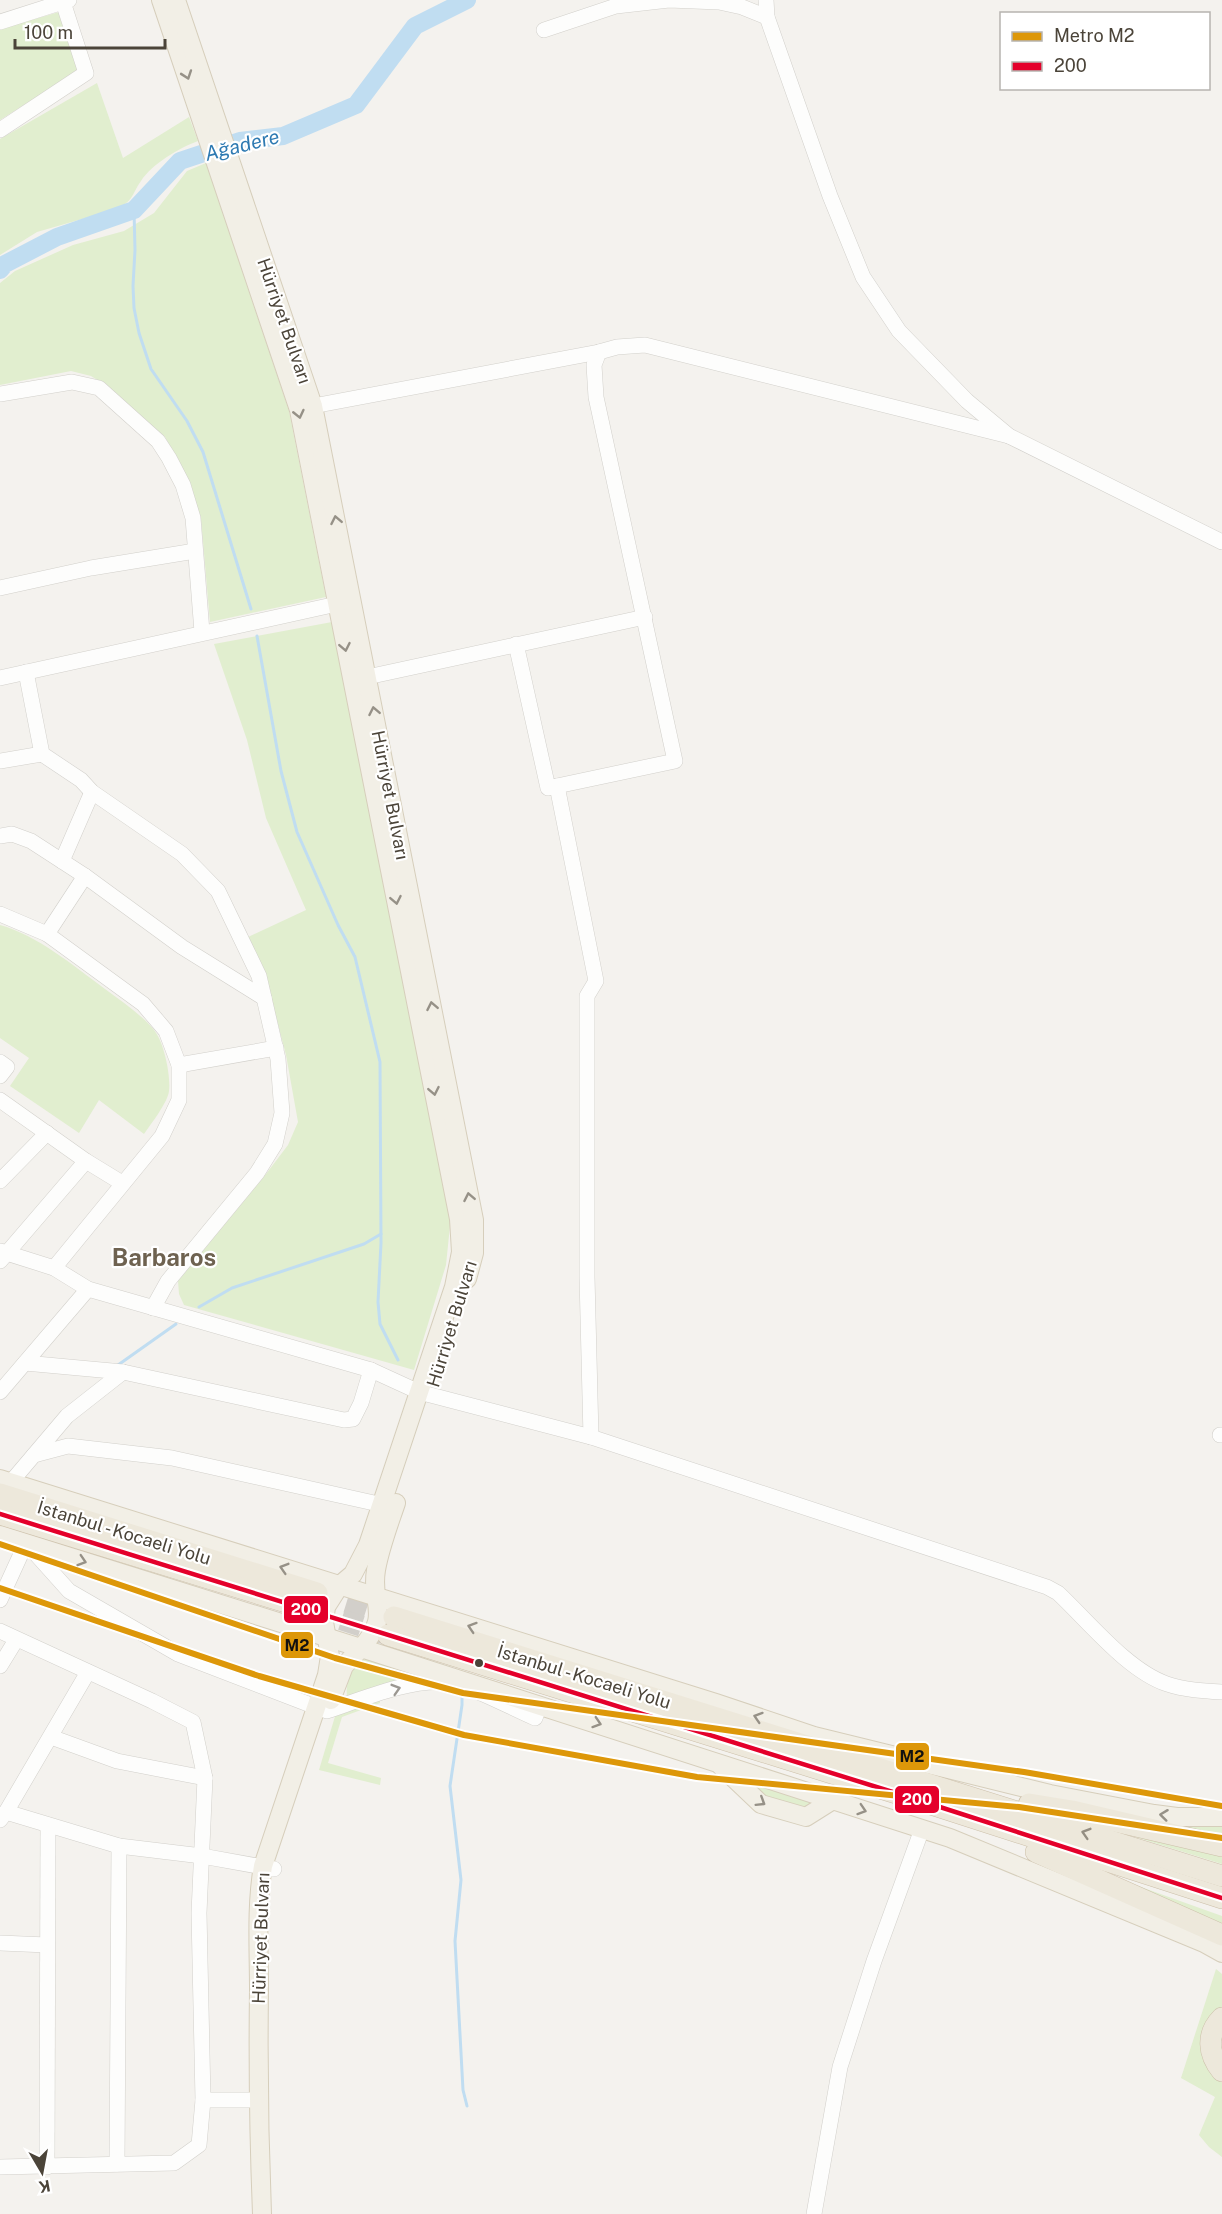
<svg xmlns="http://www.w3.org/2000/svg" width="1222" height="2214" font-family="'Public Sans',sans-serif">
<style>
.green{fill:#e1eecf}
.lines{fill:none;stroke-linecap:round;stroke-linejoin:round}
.stream{stroke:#c0ddf1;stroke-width:3}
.river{stroke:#c0ddf1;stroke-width:18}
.highway-tunnel{stroke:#d2cfca;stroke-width:21;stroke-dasharray:21 10;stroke-linecap:butt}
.minor-casing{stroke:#d2d0cb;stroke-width:16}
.major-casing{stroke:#d6cebb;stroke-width:20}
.highway-casing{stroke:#ccbfa9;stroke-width:22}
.minor{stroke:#fdfdfc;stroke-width:15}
.major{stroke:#f2efe6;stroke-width:18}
.highway{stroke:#ede8db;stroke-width:21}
.bus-1-casing{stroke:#fff;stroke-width:9}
.bus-1{stroke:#e4002b;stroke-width:4.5}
.metro-1-casing{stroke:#fff;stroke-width:10}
.metro-1{stroke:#dd9709;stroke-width:6}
.oneway{stroke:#969187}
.oneway2{stroke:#9b9791}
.oneway3{stroke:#948e82}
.bus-dot{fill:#4b4439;stroke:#fff;stroke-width:2}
.labels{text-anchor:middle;stroke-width:4.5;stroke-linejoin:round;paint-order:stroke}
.street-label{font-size:18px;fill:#4b4439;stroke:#fff}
.water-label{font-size:20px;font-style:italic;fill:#2e7ab2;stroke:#fff}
.district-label{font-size:24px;font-weight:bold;fill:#6e6250;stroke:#fff}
.line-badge{stroke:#fff;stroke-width:2}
.badge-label{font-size:16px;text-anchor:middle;font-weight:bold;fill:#fff}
.pale-badge-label{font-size:16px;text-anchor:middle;font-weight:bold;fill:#111}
</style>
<rect width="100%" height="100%" fill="#f4f2ee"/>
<g class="green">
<polygon points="59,12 78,71 0,120 0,29"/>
<path d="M97,83l26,75 66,-41 9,24c-19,7 -46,23 -57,40 -10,14 -6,18 -24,28l-80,23 -37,23v-116z"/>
<polygon points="206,163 289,411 326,597 210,622 201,519 188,479 165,437 107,386 91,376 71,371 0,385 0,283 15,271 73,245 124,231 154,213 187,171"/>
<polygon points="332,622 451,1216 446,1265 414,1370 184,1305 179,1294 178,1281 266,1174 288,1145 298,1122 286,1055 264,971 246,938 306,910 266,818 247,740 214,644"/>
<path d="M0,925c37,10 74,41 105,64 16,12 36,25 49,41 10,12 17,46 15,61 -1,11 -18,33 -25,43l-45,-34 -20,33 -69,-47 19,-28 -29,-20z"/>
<path d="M371,1658l48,19 -69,20 -3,-2c-2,-9 4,-25 11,-32 3,-4 9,-4 13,-5z"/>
<polygon points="380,1698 380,1703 342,1717 328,1763 381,1778 380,1785 319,1770 336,1713"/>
<polygon points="718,1763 833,1800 806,1817 768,1807"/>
<polygon points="1154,1817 1222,1821 1222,1838 1194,1831"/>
<polygon points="1081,1820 1222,1853 1222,1864"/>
<polygon points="1085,1867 1222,1916 1222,1929"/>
<polygon points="1216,1969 1222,1974 1222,2012 1213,2021 1222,2077 1222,2157 1209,2147 1199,2135 1215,2097 1181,2078"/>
</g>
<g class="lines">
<g class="stream">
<polyline points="134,210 135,250 133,286 134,308 139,333 151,369 187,421 203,452 251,609"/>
<polyline points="257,636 281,771 297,832 338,925 355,957 380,1062 381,1243 378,1302 380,1324 398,1360"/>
<polyline points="199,1307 232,1288 364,1244 381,1234"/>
<polyline points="118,1365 176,1324"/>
<polyline points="462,1690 462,1705 450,1786 461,1880 455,1941 463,2090 467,2106"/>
</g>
<polyline class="river" points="0,270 5,264 57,237 134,210 180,161 240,141 283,136 356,105 415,26 467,0"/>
<g class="highway-tunnel">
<polyline points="317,1593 394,1617"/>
<polyline points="312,1610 388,1635"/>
</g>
<g class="minor-casing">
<g id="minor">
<polyline points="766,0 767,17 830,196 863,277 899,331 967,401 1009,436 1222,542"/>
<polyline points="0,22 69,0"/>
<polyline points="544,30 616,6 669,0 719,2 742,7 767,17"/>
<polyline points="0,130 86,73 63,2"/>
<polyline points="0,394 72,382 99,388 158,441 169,458 183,485 193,518 202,632"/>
<polyline points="313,406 599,352"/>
<polyline points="0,588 91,568 195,551"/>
<polyline points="516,644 548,788 557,786"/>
<polyline points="26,672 42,754 81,780 92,792 182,854 218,891 259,976 278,1059 282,1113 275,1144 257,1173 168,1281 153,1308"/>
<polyline points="0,678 337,604"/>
<polyline points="358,679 645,617"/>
<polyline points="0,761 42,754"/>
<polyline points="0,836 12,834 31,841 85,876 182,947 264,998"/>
<polyline points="62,861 92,792"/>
<polyline points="0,914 47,934 143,1004 166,1031 179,1065 179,1100 162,1136 54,1268"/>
<polyline points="47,934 85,876"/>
<polyline points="0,1062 7,1067 0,1076"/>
<polyline points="179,1065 276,1048"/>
<polyline points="0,1100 86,1161 122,1183"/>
<polyline points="0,1181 47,1133"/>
<path d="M0,1251l54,17 34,21 283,81 48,22 172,45 456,150 11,6c31,29 70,78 109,91 18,6 37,7 55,8"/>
<polyline points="0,1261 86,1161"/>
<polyline points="25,1363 123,1372 344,1420 353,1419 361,1403 371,1370"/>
<polyline points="0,1392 88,1289"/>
<polyline points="1220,1435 1222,1435"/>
<polyline points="591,1437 587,1277 587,996 596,981 557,786 675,761 596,397 594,365 599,352 617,347 645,345 1009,436"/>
<polyline points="34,1455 68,1446 172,1458 383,1505"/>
<polyline points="11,1482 67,1416 123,1372"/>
<path d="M0,1600l26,-57 43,48 109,63 138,53 11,4c33,-11 83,-32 117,-29 29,4 63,24 91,36l5,-13"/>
<polyline points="0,1631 152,1701 193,1722 205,1778 199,1913 203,2100 199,2145 174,2163 0,2167"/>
<polyline points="0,1666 16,1640"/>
<polyline points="51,1737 117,1761 205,1778"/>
<polyline points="6,1812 88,1672"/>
<polyline points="0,1820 6,1812 119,1846 202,1856 274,1869"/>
<polyline points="0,1943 47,1945"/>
<polyline points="203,2100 258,2100"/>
<polyline points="117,2164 119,1846"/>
<polyline points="47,2167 48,1825"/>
<polyline points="814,2214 840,2067 874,1961 922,1829"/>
</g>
</g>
<g class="major-casing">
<g id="major">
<path d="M161,0l138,410 160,809 2,33 -7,35 -86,258 -15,29 -13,11 -14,22 -2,15 6,34 -3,19 -64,191c-7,41 -4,83 -4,124 -1,74 0,149 3,224"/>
<polyline points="176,0 313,406 474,1220 474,1253 467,1279"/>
<polyline points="0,1479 716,1703 814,1736 1050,1794 1154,1814 1177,1817 1222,1817"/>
<path d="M0,1535l361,113c31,-34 9,-43 15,-78 4,-23 13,-46 20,-67"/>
<polyline points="331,1700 344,1666 361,1648 950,1838 1204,1943 1222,1953"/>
<polyline points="721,1766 761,1804 806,1817 833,1800"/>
</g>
</g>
<g class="highway-casing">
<g id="highway">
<polyline points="0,1494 317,1593"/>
<polyline points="0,1514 312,1610"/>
<polyline points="394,1617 1222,1876"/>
<polyline points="388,1635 912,1798 1222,1898"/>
<polyline points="1029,1804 1072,1811 1222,1846"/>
<polyline points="1036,1852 1222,1935"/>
<path d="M1222,2018c-16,16 -14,36 0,53"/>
</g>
</g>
<use href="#minor" class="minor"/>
<use href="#major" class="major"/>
<use href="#highway" class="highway"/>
<g class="bus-1-casing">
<polyline id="bus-1" points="0,1514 912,1798 1222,1898"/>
</g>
<use href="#bus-1" class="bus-1"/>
<g class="metro-1-casing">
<g id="metro-1">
<polyline points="0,1544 335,1658 463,1693 1024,1772 1222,1806"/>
<polyline points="0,1588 259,1676 464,1735 697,1777 1019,1807 1222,1838"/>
</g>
</g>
<use href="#metro-1" class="metro-1"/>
</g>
<defs><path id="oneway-chevron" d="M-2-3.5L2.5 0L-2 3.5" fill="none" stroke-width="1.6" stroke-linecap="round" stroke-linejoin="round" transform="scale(1.5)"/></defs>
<g class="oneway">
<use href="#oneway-chevron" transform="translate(187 75) rotate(71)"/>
<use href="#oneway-chevron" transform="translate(299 414) rotate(77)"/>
<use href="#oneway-chevron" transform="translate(336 520) rotate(-101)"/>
<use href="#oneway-chevron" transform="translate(345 647) rotate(79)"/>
<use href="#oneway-chevron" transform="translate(374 711) rotate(-101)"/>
<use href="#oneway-chevron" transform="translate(396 900) rotate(79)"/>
<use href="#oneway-chevron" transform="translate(432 1006) rotate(-101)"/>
<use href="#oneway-chevron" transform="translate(434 1091) rotate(79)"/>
<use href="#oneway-chevron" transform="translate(469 1197) rotate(-101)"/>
<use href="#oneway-chevron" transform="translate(82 1561) rotate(18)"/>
<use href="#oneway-chevron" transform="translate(284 1568) rotate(-163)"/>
<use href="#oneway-chevron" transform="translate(472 1627) rotate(-162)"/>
<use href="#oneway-chevron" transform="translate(758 1717) rotate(-162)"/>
<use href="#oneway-chevron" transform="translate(597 1723) rotate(18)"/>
<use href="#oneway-chevron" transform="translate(761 1802) rotate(32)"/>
<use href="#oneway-chevron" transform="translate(862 1810) rotate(18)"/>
<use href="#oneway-chevron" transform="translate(1164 1815) rotate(-173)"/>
</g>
<use class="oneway2" href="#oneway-chevron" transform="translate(396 1689) rotate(-17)"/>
<use class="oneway3" href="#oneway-chevron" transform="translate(1086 1833) rotate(-163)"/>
<circle class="bus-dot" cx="479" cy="1663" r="5"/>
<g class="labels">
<g class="street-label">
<text transform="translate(284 321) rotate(71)" y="6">Hürriyet Bulvarı</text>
<text transform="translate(390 795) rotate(79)" y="6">Hürriyet Bulvarı</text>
<text transform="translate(452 1324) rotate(-73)" y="6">Hürriyet Bulvarı</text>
<text transform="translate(124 1533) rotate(17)" y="6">İstanbul - Kocaeli Yolu</text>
<text transform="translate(584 1677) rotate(17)" y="6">İstanbul - Kocaeli Yolu</text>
<text transform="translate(261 1938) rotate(-88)" y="6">Hürriyet Bulvarı</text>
</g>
<g class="water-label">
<text transform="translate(242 145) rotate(-14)" y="7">Ağadere</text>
</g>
<g class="district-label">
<text x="164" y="1266">Barbaros</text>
</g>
</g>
<g class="line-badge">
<rect x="283" y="1595" width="46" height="29" rx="6" fill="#e4002b"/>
<rect x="280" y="1631" width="34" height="28" rx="6" fill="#dd9709"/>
<rect x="895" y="1742" width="35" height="29" rx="6" fill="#dd9709"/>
<rect x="894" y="1785" width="46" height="29" rx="6" fill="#e4002b"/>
</g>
<g class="badge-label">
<text x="306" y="1615">200</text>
<text x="917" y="1805">200</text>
</g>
<g class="pale-badge-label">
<text x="297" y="1651">M2</text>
<text x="912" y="1762">M2</text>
</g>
<rect x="1000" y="12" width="210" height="78" fill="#ffffff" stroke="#b7b4b0" stroke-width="1.5"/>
<rect x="1012" y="32" width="30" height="9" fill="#dd9709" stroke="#b7b4b0" stroke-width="1.5"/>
<text x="1054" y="42" font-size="18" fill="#4b4439">Metro M2</text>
<rect x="1012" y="62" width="30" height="9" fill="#e4002b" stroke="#b7b4b0" stroke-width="1.5"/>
<text x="1054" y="72" font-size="18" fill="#4b4439">200</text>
<g transform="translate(42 2172) rotate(170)" stroke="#ffffff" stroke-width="4.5" paint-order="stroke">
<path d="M0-4.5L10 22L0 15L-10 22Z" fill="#4b4439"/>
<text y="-9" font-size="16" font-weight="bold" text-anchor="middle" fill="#4b4439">K</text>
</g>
<path d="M15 39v9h150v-9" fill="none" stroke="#4b4439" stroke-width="3"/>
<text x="24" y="39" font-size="18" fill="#4b4439" stroke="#ffffff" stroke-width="4.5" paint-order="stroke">100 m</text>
</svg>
